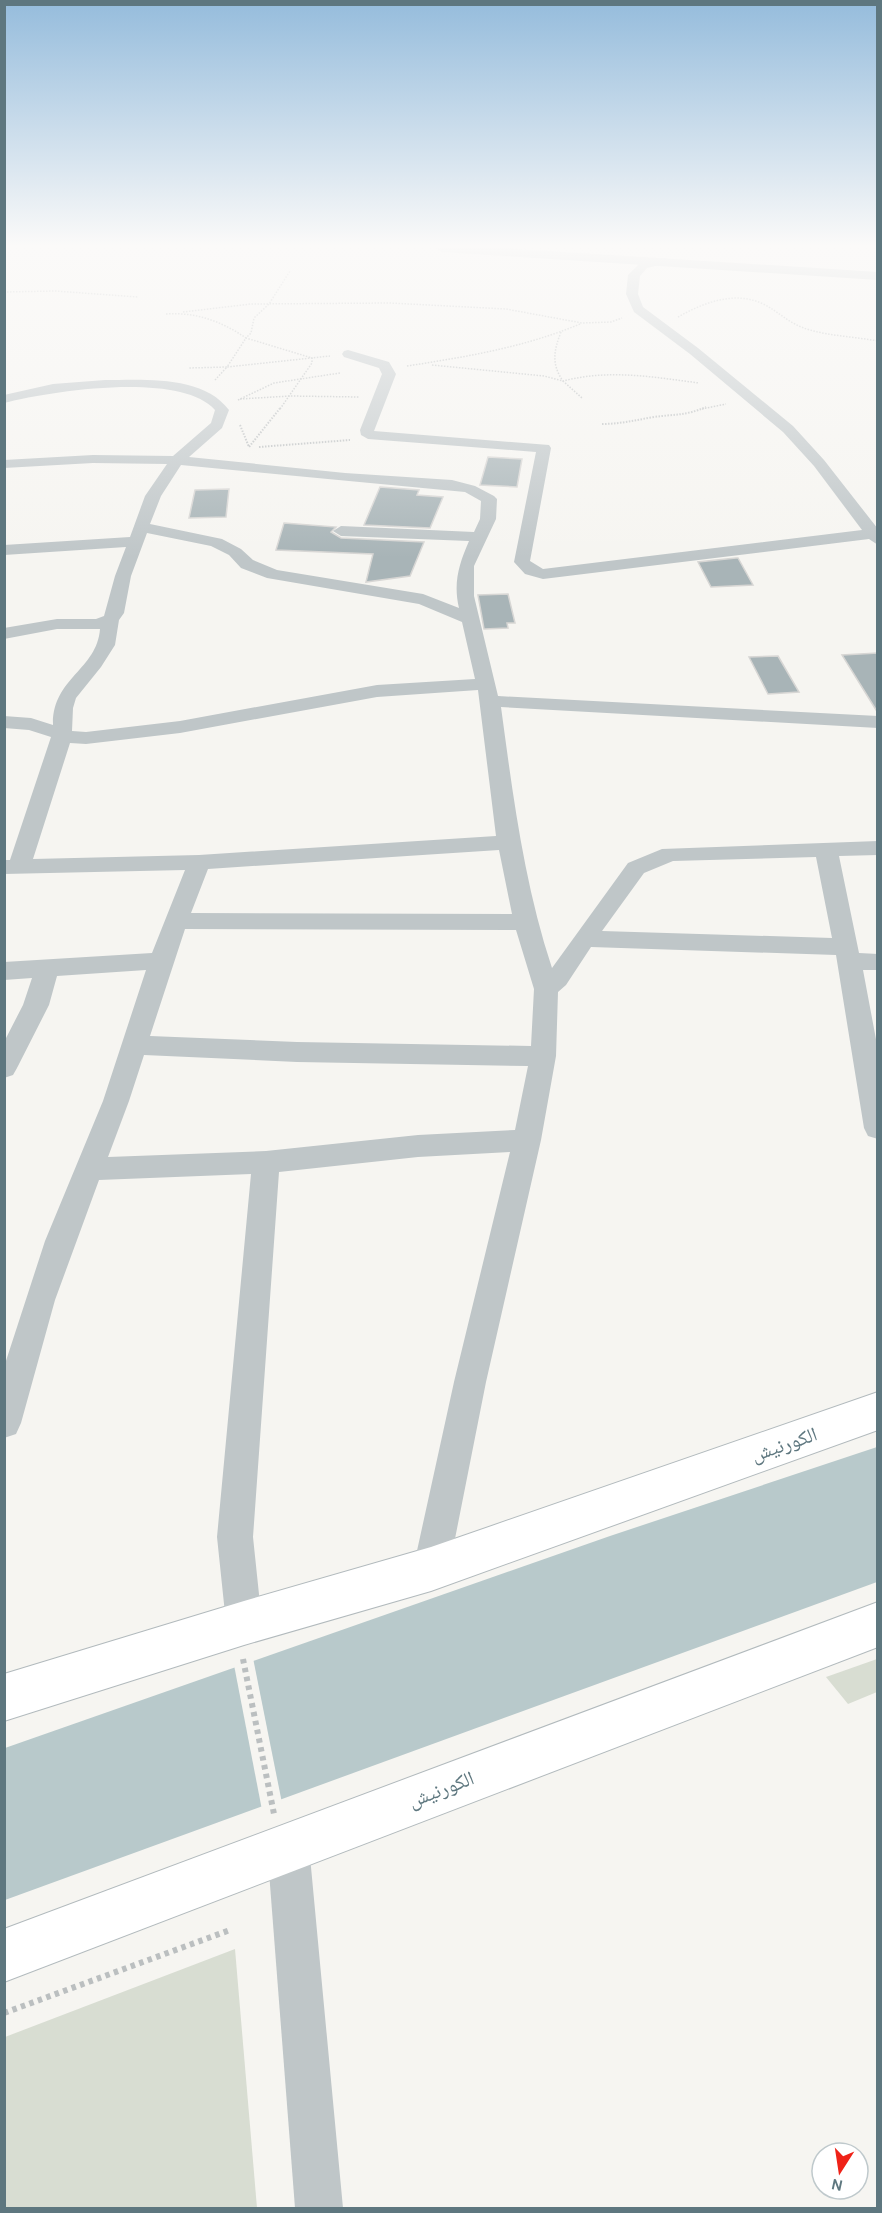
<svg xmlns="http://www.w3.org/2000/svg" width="882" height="2213" font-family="Karla,'Noto Naskh Arabic',sans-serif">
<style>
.green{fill:#d8ddd2}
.water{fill:#b8c9cb}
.pier{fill:#f6f5f1}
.building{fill:#a8b4b7;stroke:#d7d6d4;stroke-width:1.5}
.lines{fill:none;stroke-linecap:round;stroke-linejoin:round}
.secondary-casing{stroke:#b2babd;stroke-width:2}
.path-far2{stroke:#bbbfc0;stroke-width:1.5;stroke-dasharray:1.5 1.5;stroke-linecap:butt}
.path-far1{stroke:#bbbfc0;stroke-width:2;stroke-dasharray:1.5 1.5;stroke-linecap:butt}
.path{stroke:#bbbfc0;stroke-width:6;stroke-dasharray:4.5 4.5;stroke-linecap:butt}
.minor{fill:#bfc6c8;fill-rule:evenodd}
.tertiary{fill:#bfc6c8;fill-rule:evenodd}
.secondary{fill:#fff;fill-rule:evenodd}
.labels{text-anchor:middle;stroke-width:6;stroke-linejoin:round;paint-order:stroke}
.near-street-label{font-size:20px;fill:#5e777f;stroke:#fff}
</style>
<rect width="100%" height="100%" fill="#f6f5f1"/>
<g class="green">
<polygon points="877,1659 877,1692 848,1704 826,1677"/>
<polygon points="235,1949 257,2208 5,2208 5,2037"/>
</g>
<polygon class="water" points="877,1447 877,1582 5,1900 5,1748 610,1536"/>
<polygon class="pier" points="253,1658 282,1803 262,1810 234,1665"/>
<g class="building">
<polygon points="488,457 522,459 517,487 480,485"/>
<polygon points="380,487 419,490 417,495 443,497 430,528 364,525"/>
<polygon points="229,489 226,517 189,518 195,490"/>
<polygon points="284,523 336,527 331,532 341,538 424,542 410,576 366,582 373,554 276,550"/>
<polygon points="736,558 738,558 753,585 711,587 698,562"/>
<polygon points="508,594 515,623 507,623 508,628 484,629 478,595"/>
<polygon points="878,653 878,713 842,655"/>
<polygon points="778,656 799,692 768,694 749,657"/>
</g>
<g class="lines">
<g class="secondary-casing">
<g id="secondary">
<polygon points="878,1392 878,1430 431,1591 244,1645 4,1721 4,1674 244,1601 431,1547"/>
<polygon points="878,1602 878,1647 4,1982 4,1929"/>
</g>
</g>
<g class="path-far2">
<polyline points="4,292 55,291 138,297"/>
<polyline points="183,312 251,304 390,303 506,309 582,323 611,322 622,318"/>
<path d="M166,314c30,-2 55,7 80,24l-19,29 -38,1"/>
<path d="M678,317c25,-14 55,-26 83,-14 18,8 27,21 49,27 21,6 46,7 68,11"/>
<path d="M561,332c-7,18 -10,32 2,49 46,-12 90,-4 136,2"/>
<polyline points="432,365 544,376 563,381 582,398"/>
<path d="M407,366c59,-9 118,-19 173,-42"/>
<polyline points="215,380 227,367 330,356"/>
<polyline points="240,399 290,396 359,397"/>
<polyline points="238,400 274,383 340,373"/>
<polyline points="280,409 312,363 312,358 246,338 251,333 254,318 269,304 290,271"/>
<polyline points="702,409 726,404"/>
</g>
<g class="path-far1">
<path d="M602,424c18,0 34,-4 52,-7 21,-3 31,-1 52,-10"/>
<polyline points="240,425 249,447 281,407"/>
<polyline points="259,447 350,440"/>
</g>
<g class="path">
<polyline points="243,1659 274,1814"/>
<polyline points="4,2013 230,1930"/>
</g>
<g class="minor">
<polygon points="664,258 668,259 668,263 647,268 640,276 638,294 643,307 698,348 793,426 824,460 878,529 878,545 869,539 543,579 525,574 514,562 536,452 368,439 361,435 360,430 382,374 379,368 344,357 342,354 344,351 348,350 389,362 396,374 374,431 549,445 551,448 530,561 543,569 862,530 814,466 783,432 690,354 634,312 626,294 628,275 639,264"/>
<path d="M105,380c40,0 98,-5 124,30l-7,18 -33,29 156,16 107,7 23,6 19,10 3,3 -1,20 -22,47v30l24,100 380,20v12l-377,-21c12,89 23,176 51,261l76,-105 34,-14 216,-8v14l-39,1 20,97 19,1v16h-15l15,80v89l-10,-3 -4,-8 -28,-173 -245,-8 -25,38 -8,7 -2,64 -15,84 -55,242 -37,187 -5,13 -13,5 -13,-5 -5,-13 41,-187 56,-230 -92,5 -139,15 -26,365 9,86 -5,13 -13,5 -13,-5 -5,-13 -9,-86 34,-363 -152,6 -44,120 -34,123 -5,11 -12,4v-71l41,-126 58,-140 43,-131 -89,6 -8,29 -32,63 -4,7 -9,3v-36l19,-37 9,-27 -28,2v-18l148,-9 33,-83 -181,4v-14h6l41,-123 -22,-7 -25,-2v-12l27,2 22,7c-1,-47 44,-55 47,-96h-43l-53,10v-11l53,-9h39l8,-3 11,-40 11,-29 -122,8v-10l126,-8 15,-41 22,-32 -74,-1 -89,5v-8l89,-5 80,1 38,-33 4,-13c-35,-39 -163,-19 -211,-7v-8l49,-11zM181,465l284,27 16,9 -1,18 -6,13 -133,-6 -8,5 8,5 128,5c-10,23 -16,42 -10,67l-36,-14 -146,-24 -24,-10 -12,-11 -19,-10 -72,-15 11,-28zM147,533l64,13 18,9 12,13 26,10 152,26 43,18 13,57 -98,6 -197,36 -94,11 -14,-1 1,-23 3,-10 25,-31 14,-22 4,-25 5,-7 7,-37zM478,690l18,146 -297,19 -166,4 37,-116 16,1 94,-11 197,-36zM499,850l13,64 -321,-1 17,-44zM816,857l16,81 -230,-7 42,-58 29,-12zM185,929l331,1 18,59 -3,57 -234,-4 -147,-6zM144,1055l153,7 231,4 -13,64 -97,5 -152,16 -158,6 21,-56z"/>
<polygon points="288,1825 303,1831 309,1846 343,2208 295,2208 267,1846 273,1831"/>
</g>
<polygon class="tertiary" points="435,248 501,248 878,272 878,280 442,252"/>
<use href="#secondary" class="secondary"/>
</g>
<linearGradient id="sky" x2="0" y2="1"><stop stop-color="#95bcdc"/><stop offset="0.44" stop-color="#fbfaf9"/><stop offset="1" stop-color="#fbfaf9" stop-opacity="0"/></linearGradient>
<rect width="882" height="558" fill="url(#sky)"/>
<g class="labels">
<g class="near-street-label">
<text transform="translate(784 1444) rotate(-19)" y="7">الكورنيش</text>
<text transform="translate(441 1789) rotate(-21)" y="7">الكورنيش</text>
</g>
</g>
<rect width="882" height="2213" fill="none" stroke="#5e777f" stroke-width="12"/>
<g transform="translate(840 2171) rotate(192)"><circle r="28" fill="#ffffff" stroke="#bfc9cc" stroke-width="1.5"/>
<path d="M0-4.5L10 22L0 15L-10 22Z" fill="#ef2218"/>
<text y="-9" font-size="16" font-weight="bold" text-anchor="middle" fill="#5e777f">N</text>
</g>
</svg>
